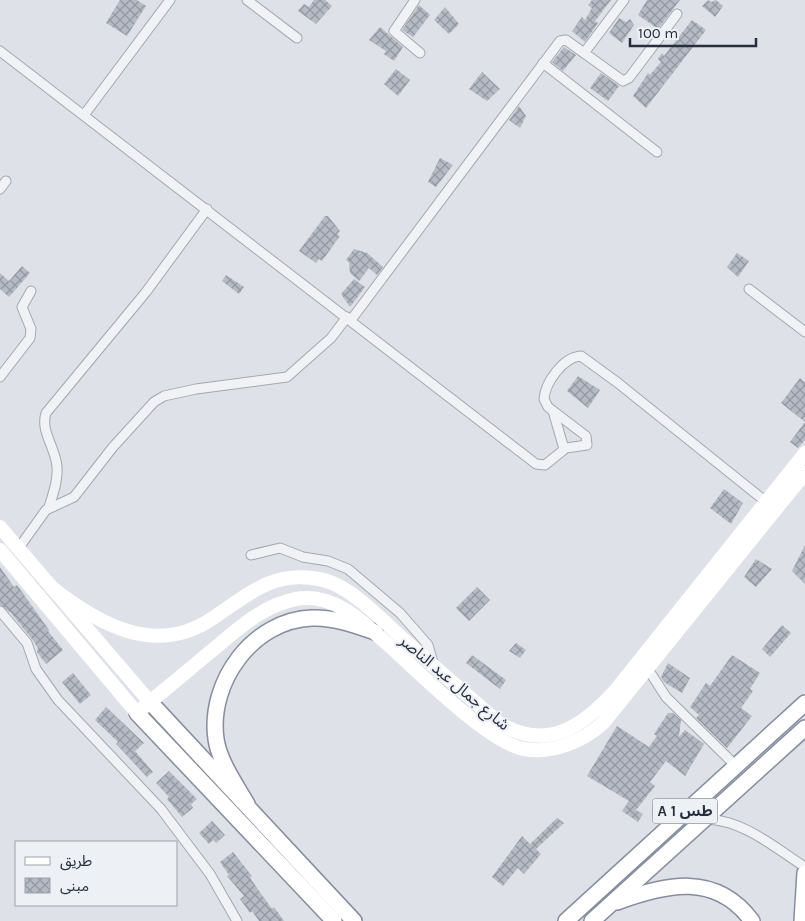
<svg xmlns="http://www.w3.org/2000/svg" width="805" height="921" font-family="Karla,'Noto Sans Arabic',sans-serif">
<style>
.building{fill:url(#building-cross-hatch)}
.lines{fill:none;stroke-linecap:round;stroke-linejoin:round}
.minor-casing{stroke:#a3a8b1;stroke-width:11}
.trunk-casing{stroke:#858d9e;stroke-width:18}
.minor{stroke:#f0f2f6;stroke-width:9}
.secondary{stroke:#fff;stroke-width:14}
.trunk{stroke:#fff;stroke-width:15}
.labels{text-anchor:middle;stroke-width:4;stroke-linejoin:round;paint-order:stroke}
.shield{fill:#edf0f5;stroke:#626875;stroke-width:1}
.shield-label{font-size:15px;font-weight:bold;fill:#272e3e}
.street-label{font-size:16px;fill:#272e3e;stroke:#edf0f5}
</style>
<defs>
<pattern id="building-cross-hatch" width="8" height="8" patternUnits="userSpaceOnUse" patternTransform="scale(1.25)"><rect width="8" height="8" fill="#b5bac4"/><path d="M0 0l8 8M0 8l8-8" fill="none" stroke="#9398a1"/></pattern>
</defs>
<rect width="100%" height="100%" fill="#dee1e7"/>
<g class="building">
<polygon points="120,0 137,0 146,6 127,36 106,23"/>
<polygon points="314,0 325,0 332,6 316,24 298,11 304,4 309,7"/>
<polygon points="592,0 611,0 595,21 598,23 585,42 572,31 582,17 585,20 592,8 588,5"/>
<polygon points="647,0 680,0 658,29 638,15"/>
<polygon points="708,0 711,2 716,0 723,6 715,17 702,6"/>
<polygon points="419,5 430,15 413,37 402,30"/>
<polygon points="445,7 459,24 449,34 434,20"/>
<polygon points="619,18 626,22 630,19 634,25 622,43 609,33"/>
<polygon points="692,20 706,30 646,108 633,96 648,73 650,75 661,62 658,59 662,53 664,56"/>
<polygon points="380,27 403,47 394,61 384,54 386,51 369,40"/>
<polygon points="564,47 576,55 563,71 552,62"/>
<polygon points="396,69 410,80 398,96 384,84"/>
<polygon points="482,72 500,89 487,101 469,89"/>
<polygon points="601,73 619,86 608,101 590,88"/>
<polygon points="519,106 526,116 520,128 509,120"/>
<polygon points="440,158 453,165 436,187 428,182"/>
<polygon points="325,216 328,216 340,231 337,234 340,236 322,261 319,259 316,263 299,251"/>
<polygon points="354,249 367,253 383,267 377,275 369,268 359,281 350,273 349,262 346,260"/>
<polygon points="737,253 749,261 738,277 727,267"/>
<polygon points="22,266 30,273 9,297 0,289 0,273 9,281"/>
<polygon points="226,275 244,287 239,294 222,281"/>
<polygon points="354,279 365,287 350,307 341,294"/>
<polygon points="578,376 600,390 588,408 567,391"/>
<polygon points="800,378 805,382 805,422 781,403"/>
<polygon points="805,422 805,440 798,448 790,442"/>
<polygon points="724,489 743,503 731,524 710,508"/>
<polygon points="805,545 805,584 792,571"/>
<polygon points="756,559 772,569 756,587 744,577"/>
<polygon points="0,567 14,587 17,585 49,630 48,631 63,650 46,664 37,652 38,648 32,639 11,613 0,605"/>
<polygon points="477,587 490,600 469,621 456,608"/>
<polygon points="782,625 791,633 770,657 762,649"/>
<polygon points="516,643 526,650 520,658 509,651"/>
<polygon points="472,655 506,680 500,689 466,663"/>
<polygon points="732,655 760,673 750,689 753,691 741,708 752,716 727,748 696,718 699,715 690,707 706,683 710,686"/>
<polygon points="668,663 690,678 682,693 664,682 661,677"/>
<polygon points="73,673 91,695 80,704 62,682"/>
<polygon points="106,707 144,743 135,751 153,772 147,777 116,744 118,742 95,720"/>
<polygon points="668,713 673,713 681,720 679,737 685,730 704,744 685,776 666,761 650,782 655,786 636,810 643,814 638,822 622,811 629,801 587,776 617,726 649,747 657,736 654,734"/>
<polygon points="169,771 197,799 191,804 193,808 182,817 167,799 169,797 156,783"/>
<polygon points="557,818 564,823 536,849 541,854 524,874 518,868 503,886 492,877 522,836 530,844"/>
<polygon points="212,821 225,835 216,843 213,840 209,844 199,833"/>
<polygon points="233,852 252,876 250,878 272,909 274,907 284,921 259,921 252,911 250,913 240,899 244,896 227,876 229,875 220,862"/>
</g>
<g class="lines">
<g class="minor-casing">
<g id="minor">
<polyline points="247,0 297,38"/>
<polyline points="415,0 394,31 420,53"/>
<path d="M0,51l536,413 9,1 21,-17 21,-3 -1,-9 -38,-29 -4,-8c1,-16 19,-42 37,-43l37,27 147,118"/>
<polyline points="584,53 624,0"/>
<polyline points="543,63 657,152"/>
<polyline points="84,115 170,0"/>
<polyline points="0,189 6,181"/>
<polyline points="749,289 805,332"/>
<polyline points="351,320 560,41 566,40 623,81 629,78 677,14"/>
<polyline points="0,377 30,338 31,329 22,307 31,291"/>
<polyline points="553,411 564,449"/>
<path d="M49,507c4,-13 9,-26 8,-40 -1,-19 -17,-35 -11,-54l100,-121 61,-83"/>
<polyline points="18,549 46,510 74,497 113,447 154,402 164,396 196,389 287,377 331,338 347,317"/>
<polyline points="251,555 280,548 303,557 328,561 348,569 400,613 428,645 434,666"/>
<polyline points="0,611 27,643 36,669 58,700 161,809 210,874 237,921"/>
<polyline points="646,666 666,697 736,766"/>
<path d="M706,819c37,1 68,28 99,48"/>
</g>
</g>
<g class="trunk-casing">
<g id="trunk">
<polyline points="150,702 354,921"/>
<polyline points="137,713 334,921"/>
<path d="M247,804c-11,-19 -28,-43 -31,-65 -8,-57 37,-119 96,-121 21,-1 43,7 63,14"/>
<path d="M617,902c49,-18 99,-30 135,19"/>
<polyline points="566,921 805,703"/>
<polyline points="592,921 805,728"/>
<polyline points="802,921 805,873"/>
</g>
</g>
<use href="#minor" class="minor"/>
<g class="secondary">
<polyline points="0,527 150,702"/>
<path d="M0,550l137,163c22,-19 45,-37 67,-56 28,-22 55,-51 92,-58 35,-7 64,20 88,42 30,26 104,102 140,108 28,5 58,-7 79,-26l202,-250"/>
<path d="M51,587c46,36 104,71 162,31 35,-23 59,-48 106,-39 30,5 63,41 85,61 32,28 63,55 95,83 48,29 83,4 116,-32l190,-238"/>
</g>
<use href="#trunk" class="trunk"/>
</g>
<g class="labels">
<rect class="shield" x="652.5" y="798.5" width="65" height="25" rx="4"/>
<g class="shield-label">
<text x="685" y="816">A 1 طس</text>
</g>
<g class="street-label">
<text transform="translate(455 682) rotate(40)" y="6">شارع جمال عبد الناصر</text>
</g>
</g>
<rect x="15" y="841" width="162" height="65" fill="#edf0f5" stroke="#9ea2ac"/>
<rect x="25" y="857" width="25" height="8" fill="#ffffff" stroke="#9ea2ac"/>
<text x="60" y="866" font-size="15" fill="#272e3e">طريق</text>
<rect x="25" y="878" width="25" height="15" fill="url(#building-cross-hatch)" stroke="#9ea2ac"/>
<text x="60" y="891" font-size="15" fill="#272e3e">مبنى</text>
<path d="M630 38v8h126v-8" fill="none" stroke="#272e3e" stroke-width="2.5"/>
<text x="638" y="38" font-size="15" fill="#272e3e" stroke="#edf0f5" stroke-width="4" paint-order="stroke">100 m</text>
</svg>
